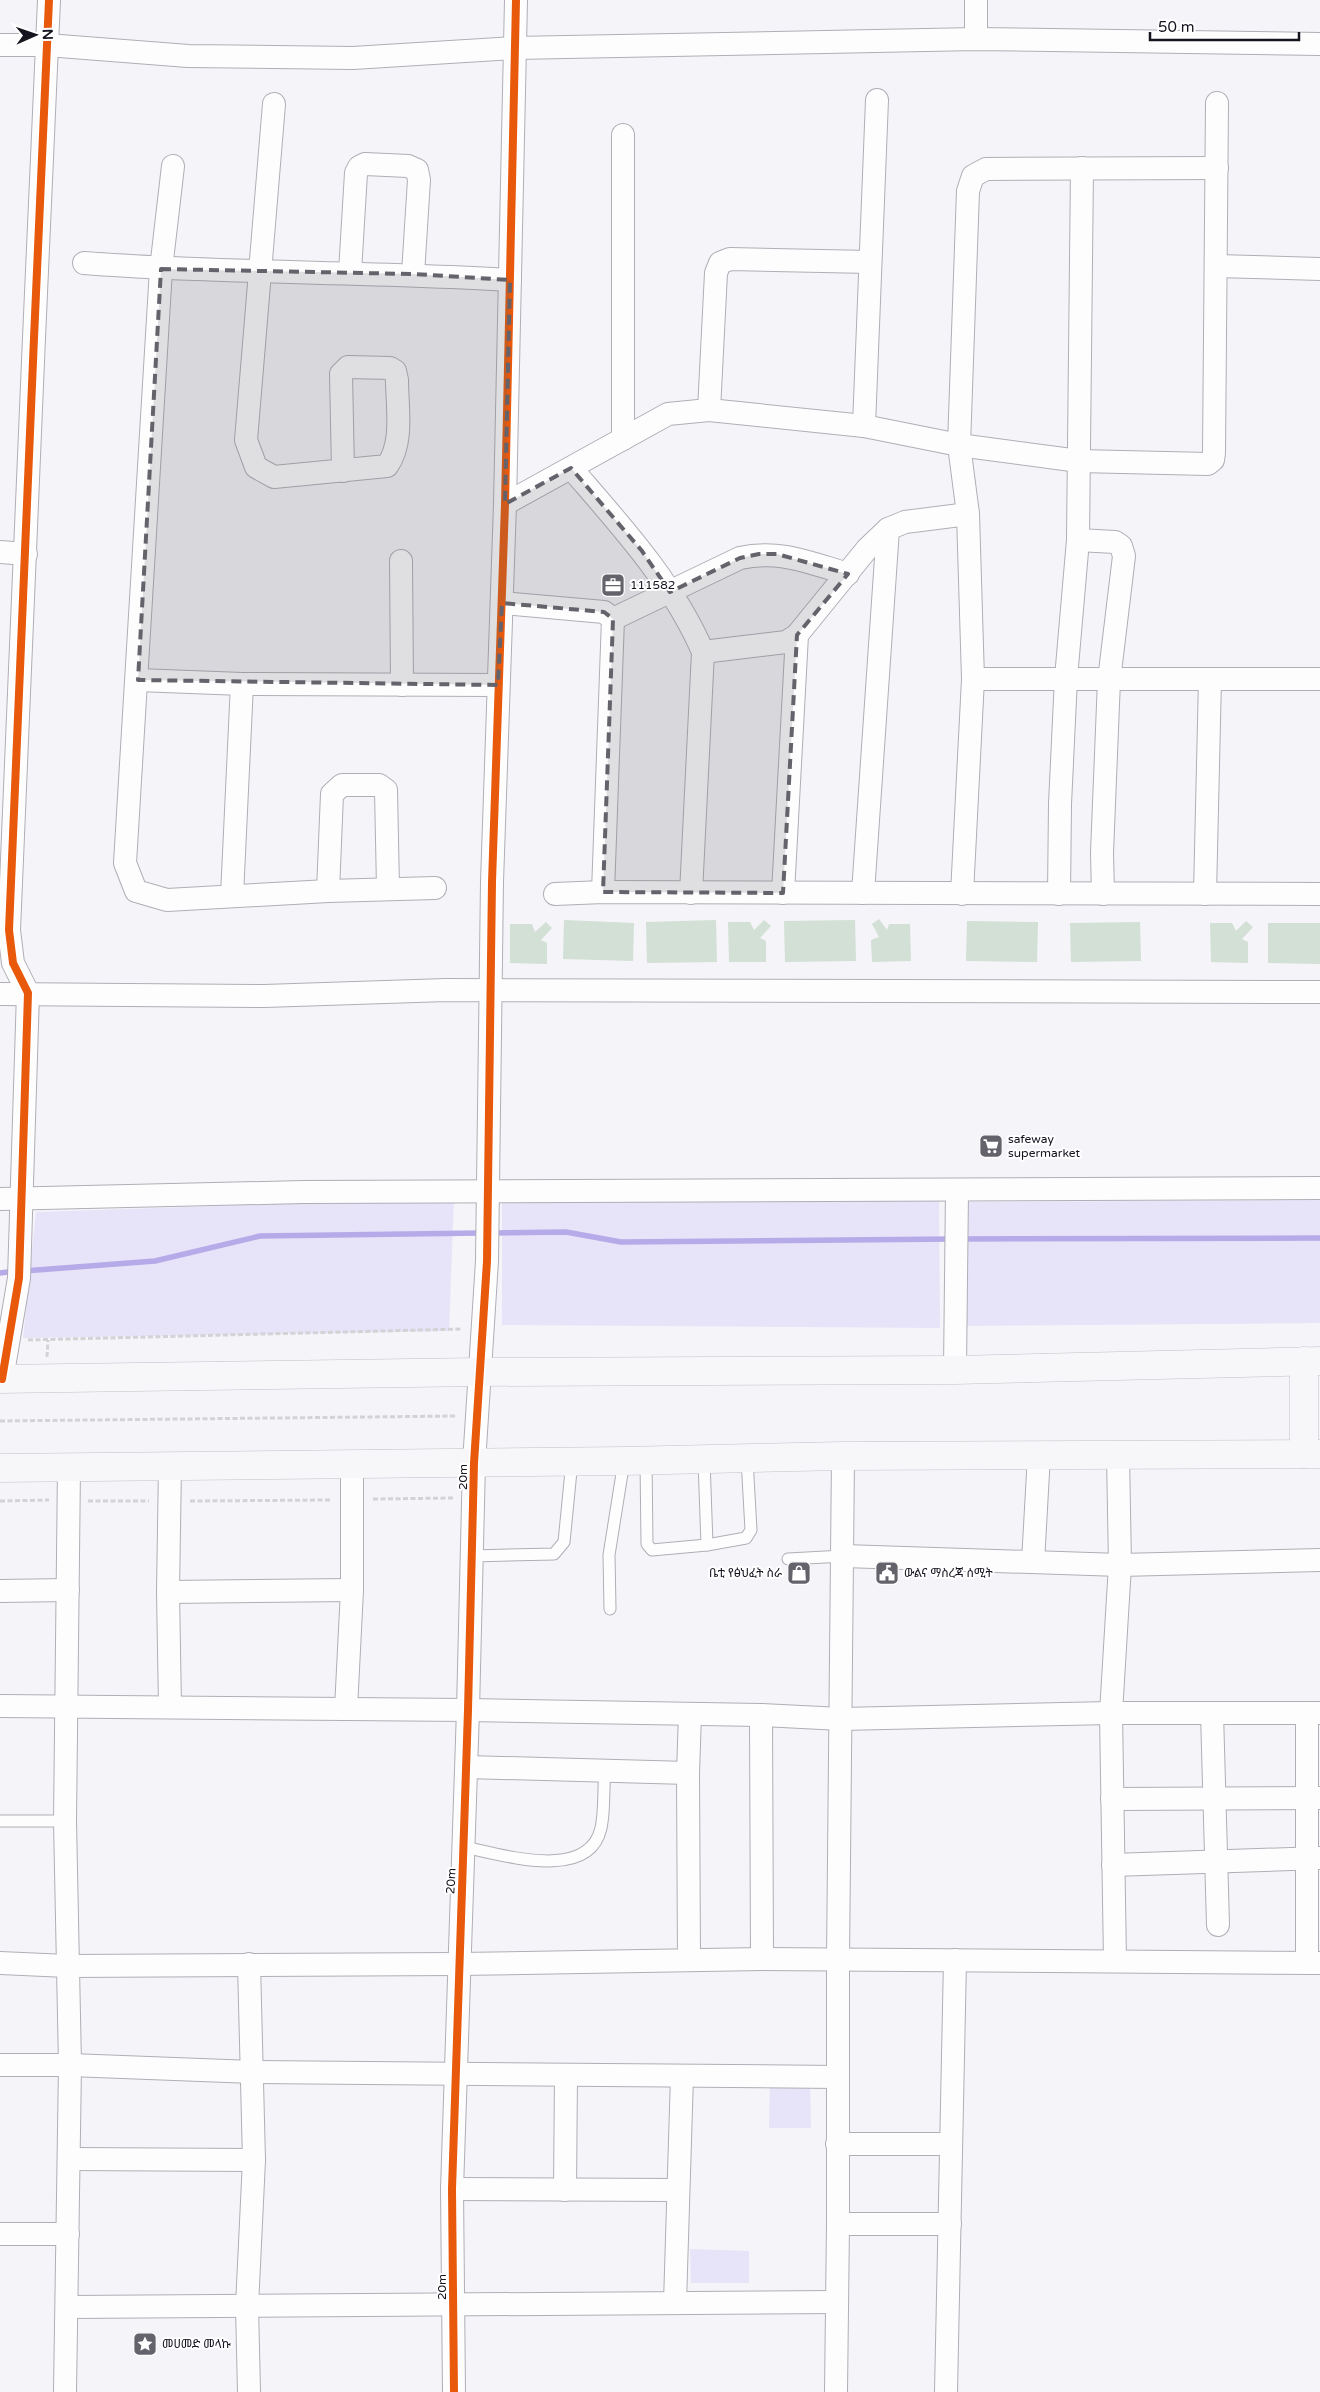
<svg xmlns="http://www.w3.org/2000/svg" width="1320" height="2392" font-family="'Varela Round','Noto Sans Ethiopic',sans-serif">
<style>
.green{fill:#e7e3f8}
.lines{fill:none;stroke-linecap:round;stroke-linejoin:round}
.stream{stroke:#b7aae8;stroke-width:5.5}
.building{fill:#d2e0d5}
.service-casing{stroke:#b0aeb6;stroke-width:13}
.minor-casing{stroke:#b0aeb6;stroke-width:24}
.primary-casing{stroke:#c3c1c9;stroke-width:29}
.path{stroke:#d3d3d5;stroke-width:3;stroke-dasharray:5 2.5;stroke-linecap:butt}
.service{stroke:#fefdfe;stroke-width:11}
.minor{stroke:#fefdfe;stroke-width:22}
.primary{stroke:#f7f7fa;stroke-width:28}
.cycleway-casing{stroke:#fff;stroke-width:11}
.cycleway{stroke:#e8590c;stroke-width:8}
.marked{fill:#64626b;fill-opacity:0.2;stroke:#64626b;stroke-width:4;stroke-dasharray:10 6;stroke-linejoin:round}
.labels{text-anchor:middle;stroke-width:4;stroke-linejoin:round;paint-order:stroke}
.poi-label{font-size:12px;fill:#16141f;stroke:#fff;text-anchor:start}
.street-label{font-size:12px;fill:#16141f;stroke:#fff}
</style>
<rect width="100%" height="100%" fill="#f5f4f9"/>
<g class="green">
<polygon points="502,1197 939,1197 940,1328 502,1325"/>
<polygon points="454,1198 449,1331 23,1338 36,1212"/>
<polygon points="1320,1200 1320,1323 963,1326 964,1202"/>
<polygon points="770,2081 810,2081 811,2128 769,2128"/>
<polygon points="690,2249 749,2251 749,2283 691,2283"/>
</g>
<g class="lines">
<g class="stream">
<polyline points="493,1233 566,1232 621,1242 953,1239"/>
<polyline points="962,1239 1320,1238"/>
<polyline points="24,1271 155,1261 260,1236 481,1233"/>
<polyline points="0,1273 15,1271"/>
</g>
</g>
<g class="building">
<polygon points="879,919 887,930 889,924 910,924 911,961 872,962 871,940 879,937 872,924"/>
<polygon points="564,920 634,923 633,961 563,959"/>
<polygon points="716,920 717,962 647,963 646,922"/>
<polygon points="764,920 771,926 760,938 766,941 766,962 729,962 728,922 750,922 754,930"/>
<polygon points="855,920 856,961 785,962 784,921"/>
<polygon points="967,921 1038,922 1037,962 966,961"/>
<polygon points="1246,921 1253,927 1242,939 1248,942 1248,963 1211,962 1210,923 1232,923 1236,931"/>
<polygon points="546,922 552,928 541,940 547,943 547,964 510,963 510,924 532,924 535,932"/>
<polygon points="1140,922 1141,961 1071,962 1070,923"/>
<polygon points="1268,923 1320,923 1320,964 1268,963"/>
</g>
<g class="lines">
<g class="service-casing">
<g id="service">
<polyline points="704,1460 707,1545"/>
<polyline points="646,1461 647,1544 652,1550 707,1545 746,1538 751,1530 747,1459"/>
<polyline points="472,1556 554,1554 564,1542 572,1461"/>
<polyline points="788,1559 844,1556"/>
<polyline points="610,1609 609,1555 624,1461"/>
<polyline points="0,1821 65,1821"/>
<path d="M464,1847c36,7 125,36 137,-19 4,-18 2,-39 4,-57"/>
</g>
</g>
<g class="minor-casing">
<g id="minor">
<polyline points="976,0 976,39"/>
<polyline points="0,45 47,45 188,56 353,58 514,48 976,39 1320,44"/>
<path d="M274,104l-28,336 10,27 18,10 113,-11c17,-23 10,-59 10,-86l-2,-9 -5,-3 -42,-1 -7,7 2,97"/>
<polyline points="173,166 161,269 125,863 136,891 167,900 328,891 435,888"/>
<polyline points="1217,168 986,169 973,176 968,191 959,445 968,514 973,679 1320,679"/>
<path d="M84,263c142,11 284,8 426,17"/>
<polyline points="1216,266 1320,269"/>
<polyline points="350,272 356,173 359,167 365,164 408,166 417,170 419,180 413,274"/>
<polyline points="709,410 716,273 720,263 730,259 870,262"/>
<polyline points="864,426 877,100"/>
<polyline points="623,439 623,135"/>
<path d="M571,468c49,57 102,114 132,184l-12,241"/>
<polyline points="505,504 668,414 709,410 864,426 959,445 1079,461 1208,464 1213,460 1214,453 1217,103"/>
<polyline points="1078,540 1115,542 1121,546 1124,556 1109,680 1102,853 1103,894"/>
<polyline points="0,552 26,554"/>
<polyline points="401,561 402,685"/>
<polyline points="502,603 604,612 613,619 603,892"/>
<path d="M613,619l127,-61c40,-9 70,5 108,16"/>
<polyline points="703,652 786,642 797,635 867,549 888,529 905,522 968,514"/>
<polyline points="138,680 242,684 498,685"/>
<polyline points="328,891 332,794 342,785 379,785 386,790 388,888"/>
<polyline points="783,893 797,635"/>
<polyline points="863,893 888,529"/>
<polyline points="555,894 603,892 1320,894"/>
<polyline points="962,894 973,679"/>
<polyline points="1059,894 1060,804 1066,678 1078,540 1082,168"/>
<polyline points="1205,894 1210,679"/>
<polyline points="232,896 242,684"/>
<polyline points="0,994 264,996 446,990 1320,992"/>
<polyline points="0,1199 303,1192 1320,1188"/>
<polyline points="955,1370 957,1190"/>
<path d="M2,1379l17,-101 9,-285 -15,-30 -4,-33c11,-310 27,-620 40,-930"/>
<polyline points="844,1556 1120,1565 1320,1560"/>
<polyline points="1033,1562 1039,1455"/>
<polyline points="0,1591 68,1590"/>
<polyline points="168,1592 352,1590"/>
<polyline points="0,1706 468,1710 761,1715 841,1719 1111,1713 1320,1713"/>
<polyline points="170,1707 168,1592 170,1466"/>
<polyline points="346,1709 352,1590 352,1464"/>
<polyline points="1212,1713 1218,1925"/>
<polyline points="1307,1713 1307,1963"/>
<polyline points="761,1715 762,1959"/>
<polyline points="467,1767 688,1773"/>
<polyline points="1112,1799 1320,1798"/>
<polyline points="1113,1865 1320,1858"/>
<polyline points="689,1960 688,1773 690,1714"/>
<polyline points="1115,1961 1111,1713 1120,1565 1118,1455"/>
<polyline points="0,1963 67,1966 459,1964 762,1959 1320,1963"/>
<polyline points="0,2065 70,2065 253,2072 838,2077"/>
<polyline points="837,2144 951,2144"/>
<polyline points="69,2159 254,2160"/>
<polyline points="452,2189 678,2190"/>
<polyline points="565,2190 566,2075"/>
<polyline points="838,2224 838,1959 843,1456"/>
<polyline points="0,2234 68,2234"/>
<polyline points="675,2303 682,2076"/>
<polyline points="68,2307 836,2302"/>
<polyline points="65,2392 70,2065 65,1821 69,1467"/>
<polyline points="249,2392 247,2306 254,2160 249,1964"/>
<polyline points="454,2392 452,2189 468,1710 474,1463 487,1261 492,882 505,504 516,0"/>
<polyline points="836,2392 838,2224 950,2224"/>
<polyline points="946,2392 955,1960"/>
</g>
</g>
<g class="primary-casing">
<g id="primary">
<polyline points="1304,1361 1304,1454"/>
<polyline points="0,1379 479,1372 955,1370 1320,1361"/>
<polyline points="0,1468 624,1461 843,1456 1320,1454"/>
</g>
</g>
<g class="path">
<polyline points="28,1340 462,1329"/>
<polyline points="47,1357 48,1340"/>
<polyline points="0,1421 456,1416"/>
<polyline points="373,1499 454,1498"/>
<polyline points="0,1501 49,1500"/>
<polyline points="88,1501 149,1501"/>
<polyline points="190,1501 331,1500"/>
</g>
<use href="#service" class="service"/>
<use href="#minor" class="minor"/>
<use href="#primary" class="primary"/>
<g class="cycleway-casing">
<g id="cycleway">
<path d="M2,1379l17,-101 9,-285 -15,-30 -4,-33c11,-310 27,-620 40,-930"/>
<polyline points="454,2392 452,2189 468,1710 474,1463 487,1261 492,882 505,504 516,0"/>
</g>
</g>
<use href="#cycleway" class="cycleway"/>
</g>
<path class="marked" d="M161,269l252,5 97,6 -5,224 66,-36 71,83 28,41 70,-34 19,-4h18l71,20 -51,61 -14,258 -180,-1 10,-273 -9,-7 -102,-9 -4,82 -360,-5z"/>
<defs>
<g id="office-square" transform="scale(1.25)"><rect x="-9" y="-9" width="18" height="18" rx="4" fill="#64626b" stroke="#fff"/><path d="M-6-3h4V-5.5h4V-3h4V5H-6ZM-1-4.5V-3h2v-1.5ZM-6 0V1H6V0Z" fill="#fff"/></g>
<g id="supermarket-square" transform="scale(1.25)"><rect x="-9" y="-9" width="18" height="18" rx="4" fill="#64626b" stroke="#fff"/><path d="M-6-5.5h2.5l.6 2H6L4.5 2H-2.5L-4.4-4H-6ZM-1.5 3.2a1.3 1.3 0 1 0 .1 0ZM3 3.2a1.3 1.3 0 1 0 .1 0Z" fill="#fff"/></g>
<g id="shop-square" transform="scale(1.25)"><rect x="-9" y="-9" width="18" height="18" rx="4" fill="#64626b" stroke="#fff"/><path d="M-5-2.5h2.3a2.7 3.5 0 0 1 5.4 0H5L5.5 6h-11ZM-1.5-2.5h3a1.5 2.3 0 0 0-3 0Z" fill="#fff"/></g>
<g id="civic-square" transform="scale(1.25)"><rect x="-9" y="-9" width="18" height="18" rx="4" fill="#64626b" stroke="#fff"/><path d="M-.6-6.5H3V-4.5H.6V-3L4-1V1h2V6H-6V1h2V-1L-.6-3ZM-1.2 2.5V6h2.4V2.5Z" fill="#fff"/></g>
<g id="sight-square" transform="scale(1.25)"><rect x="-9" y="-9" width="18" height="18" rx="4" fill="#64626b" stroke="#fff"/><path d="M0-6L1.8-2.2L6-1.7L2.9 1.2L3.7 5.4L0 3.3L-3.7 5.4L-2.9 1.2L-6-1.7L-1.8-2.2Z" fill="#fff"/></g>
</defs>
<g fill-rule="evenodd">
<use href="#office-square" x="613" y="585"/>
<use href="#supermarket-square" x="991" y="1146"/>
<use href="#shop-square" x="799" y="1573"/>
<use href="#civic-square" x="887" y="1573"/>
<use href="#sight-square" x="145" y="2344"/>
</g>
<g class="labels">
<g class="poi-label">
<text x="630" y="589">111582</text>
<text x="1008" y="1143">safeway<tspan x="1008" dy="14">supermarket</tspan></text>
<text x="782" y="1577" text-anchor="end">ቤቲ የፅህፈት ስራ</text>
<text x="904" y="1577">ውልና ማስረጃ ሰሚት</text>
<text x="162" y="2348">መሀመድ መላኩ</text>
</g>
<g class="street-label">
<text transform="translate(463 1477) rotate(-90)" y="4">20m</text>
<text transform="translate(451 1881) rotate(-87)" y="4">20m</text>
<text transform="translate(442 2287) rotate(-90)" y="4">20m</text>
</g>
</g>
<g transform="translate(35 35) rotate(88)" stroke="#ffffff" stroke-width="4" paint-order="stroke">
<path d="M0-4L9 19L0 12L-9 19Z" fill="#16141f"/>
<text y="-8" font-size="14" font-weight="bold" text-anchor="middle" fill="#16141f">N</text>
</g>
<path d="M1150 32v8h149v-8" fill="none" stroke="#16141f" stroke-width="2.5"/>
<text x="1158" y="32" font-size="15" fill="#16141f" stroke="#ffffff" stroke-width="4" paint-order="stroke">50 m</text>
</svg>
